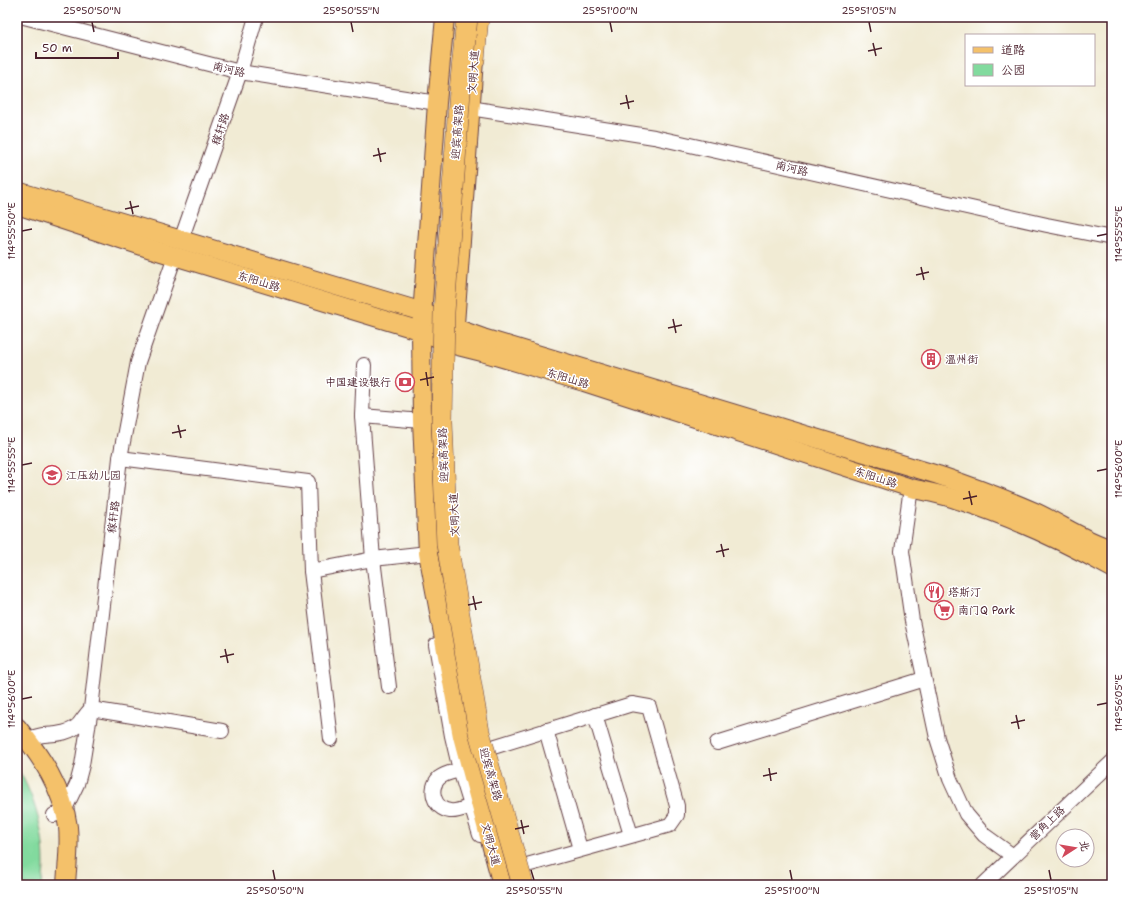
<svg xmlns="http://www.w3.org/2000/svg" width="1129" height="902" font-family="'Shantell Sans','LXGW WenKai TC',sans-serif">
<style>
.green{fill:#82da9e;stroke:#667c64}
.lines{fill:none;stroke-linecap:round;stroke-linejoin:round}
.minor-casing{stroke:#633e44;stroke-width:16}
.major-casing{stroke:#633e44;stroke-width:20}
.highway-casing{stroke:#633e44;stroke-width:22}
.minor{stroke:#fff;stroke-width:14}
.major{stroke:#f4c16a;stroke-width:18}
.highway{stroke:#f4c16a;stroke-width:21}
.highway-bridge-casing{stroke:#633e44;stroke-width:22;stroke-linecap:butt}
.highway-bridge{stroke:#f4c16a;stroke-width:21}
.ticks{fill:none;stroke:#4a1f2b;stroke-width:1.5}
.labels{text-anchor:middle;stroke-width:3;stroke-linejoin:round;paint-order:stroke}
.street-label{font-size:11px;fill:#4a1f2b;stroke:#fff}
.poi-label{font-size:11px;fill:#4a1f2b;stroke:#fff;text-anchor:start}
.neatline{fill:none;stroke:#4a1f2b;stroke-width:1.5}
.ticks-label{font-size:10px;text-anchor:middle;fill:#4a1f2b}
</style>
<rect width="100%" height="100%" fill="#fff"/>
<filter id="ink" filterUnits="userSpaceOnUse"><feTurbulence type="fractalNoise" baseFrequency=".025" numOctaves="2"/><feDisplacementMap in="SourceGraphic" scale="8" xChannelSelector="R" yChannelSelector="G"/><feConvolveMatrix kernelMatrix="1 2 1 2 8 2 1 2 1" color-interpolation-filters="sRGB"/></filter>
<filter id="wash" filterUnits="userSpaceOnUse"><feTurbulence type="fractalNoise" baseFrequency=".012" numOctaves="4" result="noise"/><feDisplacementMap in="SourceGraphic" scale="16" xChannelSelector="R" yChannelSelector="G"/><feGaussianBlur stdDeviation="0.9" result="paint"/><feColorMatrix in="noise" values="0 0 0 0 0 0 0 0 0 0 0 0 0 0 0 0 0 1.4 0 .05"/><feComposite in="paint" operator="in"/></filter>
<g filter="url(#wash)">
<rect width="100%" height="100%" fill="#f1ebd4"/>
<path class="green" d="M17,767c17,28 27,63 27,97 0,7 -1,14 -2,21h-25z"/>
</g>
<g filter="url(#ink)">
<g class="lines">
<g class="minor-casing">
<g id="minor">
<polyline points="24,17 240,72 437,103"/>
<polyline points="470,108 654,137 1047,225 1112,238"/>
<polyline points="181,240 240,72 256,17"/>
<polyline points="364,365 362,416 373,559 389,687"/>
<polyline points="362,416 422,421"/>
<polyline points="120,458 308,482 311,571 331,739"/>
<polyline points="911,488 902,551 912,621 937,738 950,779 966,814 984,835 1013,856"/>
<polyline points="311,571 373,559 428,553"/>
<polyline points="436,645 452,736 460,770 480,835"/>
<polyline points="595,715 631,835"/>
<polyline points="546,730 580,849"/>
<path d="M27,739c5,-1 10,-3 16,-4 12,-1 27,-1 36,-11 4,-5 7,-10 12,-15l131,22"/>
<polyline points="717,743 924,679"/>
<polyline points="493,747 632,704 649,707 677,806 677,815 670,825 527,865"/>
<path d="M460,770c-7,2 -15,3 -21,8 -11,11 -5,31 11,33 7,1 15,-3 21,-5"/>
<polyline points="54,815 64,811 77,784 82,765 91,709 120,458 138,362 175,256"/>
<polyline points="983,885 1112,762"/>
</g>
</g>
<g class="major-casing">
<g id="major">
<polyline points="445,17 437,103 421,331 422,421 428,553 462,736 502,885"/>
<path d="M17,191l406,121 32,16 28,10 455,137c33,11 65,23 97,37 26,12 49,29 77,37"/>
<path d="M17,205l134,44 270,82 33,14 28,7 102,30 327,106c17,4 34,7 50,13 51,16 104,41 151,67"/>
<polyline points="454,338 475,46"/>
<path d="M17,727c24,29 46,62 51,100 2,19 -1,39 -2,58"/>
</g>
</g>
<g class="highway-casing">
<polyline id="highway" points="474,60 478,17"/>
</g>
<use href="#minor" class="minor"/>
<use href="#major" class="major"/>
<use href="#highway" class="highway"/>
<g class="highway-bridge-casing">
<polyline id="highway-bridge" points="467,17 460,91 444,312 442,421 447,544 479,732 523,885"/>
</g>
<use href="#highway-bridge" class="highway-bridge"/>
</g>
</g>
<path class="ticks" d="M92,22l2,10M351,22l2,10M610,22l2,10M869,22l2,10M873,43l3,13M868,51l14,-3M626,95l3,14M620,104l14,-3M378,148l3,14M373,156l13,-3M130,201l3,13M125,209l14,-3M22,231l10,-2M1097,236l10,-2M921,267l3,13M916,275l13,-3M673,319l3,14M668,328l14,-3M426,372l2,14M420,380l14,-3M178,425l3,13M172,433l14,-3M22,465l10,-2M1097,471l10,-2M969,491l3,14M963,499l14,-3M721,544l3,13M716,552l13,-3M473,596l3,14M468,605l14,-3M225,649l3,14M220,657l14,-3M22,699l10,-2M1097,705l10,-2M1016,715l3,14M1011,723l14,-3M769,768l2,13M763,776l14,-3M521,820l3,14M515,829l14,-3M273,870l2,10M531,870l3,10M790,870l2,10M1049,870l2,10"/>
<defs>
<g id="building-ring" transform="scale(1)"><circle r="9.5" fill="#fff" stroke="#d1495b" stroke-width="1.5"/><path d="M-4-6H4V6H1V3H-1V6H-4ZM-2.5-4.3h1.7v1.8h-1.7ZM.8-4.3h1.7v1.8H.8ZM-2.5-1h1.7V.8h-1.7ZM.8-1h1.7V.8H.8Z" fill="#d1495b"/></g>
<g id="bank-ring" transform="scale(1)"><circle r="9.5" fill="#fff" stroke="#d1495b" stroke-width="1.5"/><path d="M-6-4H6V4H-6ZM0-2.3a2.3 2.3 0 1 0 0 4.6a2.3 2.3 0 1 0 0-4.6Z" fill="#d1495b"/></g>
<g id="school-ring" transform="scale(1)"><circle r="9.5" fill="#fff" stroke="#d1495b" stroke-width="1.5"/><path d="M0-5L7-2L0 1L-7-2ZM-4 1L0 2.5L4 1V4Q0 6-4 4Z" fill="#d1495b"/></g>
<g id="restaurant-ring" transform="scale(1)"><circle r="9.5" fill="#fff" stroke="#d1495b" stroke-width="1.5"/><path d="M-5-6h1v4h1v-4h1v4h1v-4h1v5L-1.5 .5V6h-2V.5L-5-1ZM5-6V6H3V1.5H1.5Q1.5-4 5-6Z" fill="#d1495b"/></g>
<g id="supermarket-ring" transform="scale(1)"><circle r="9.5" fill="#fff" stroke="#d1495b" stroke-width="1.5"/><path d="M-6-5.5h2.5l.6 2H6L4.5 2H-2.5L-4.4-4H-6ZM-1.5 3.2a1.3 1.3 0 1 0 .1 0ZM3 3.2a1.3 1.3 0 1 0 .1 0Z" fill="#d1495b"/></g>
</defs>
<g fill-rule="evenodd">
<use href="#building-ring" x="931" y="359"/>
<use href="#bank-ring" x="405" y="382"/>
<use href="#school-ring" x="52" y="475"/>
<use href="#restaurant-ring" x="934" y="592"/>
<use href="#supermarket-ring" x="944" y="610"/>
</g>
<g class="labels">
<g class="street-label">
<text transform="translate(229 69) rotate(13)" y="4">南河路</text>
<text transform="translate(473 72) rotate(-86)" y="4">文明大道</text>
<text transform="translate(220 129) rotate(-71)" y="4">稼轩路</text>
<text transform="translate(457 132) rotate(-86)" y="4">迎宾高架路</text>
<text transform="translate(792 168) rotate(13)" y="4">南河路</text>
<text transform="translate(259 281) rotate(17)" y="4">东阳山路</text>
<text transform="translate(568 378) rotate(17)" y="4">东阳山路</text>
<text transform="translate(443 455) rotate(-92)" y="4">迎宾高架路</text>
<text transform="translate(876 477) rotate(18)" y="4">东阳山路</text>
<text transform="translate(454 515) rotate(-92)" y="4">文明大道</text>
<text transform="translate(113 517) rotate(-83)" y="4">稼轩路</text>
<text transform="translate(491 774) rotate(74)" y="4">迎宾高架路</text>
<text transform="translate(1047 823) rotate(-44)" y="4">营角上路</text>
<text transform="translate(491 844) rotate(75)" y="4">文明大道</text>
</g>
<g class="poi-label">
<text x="945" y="363">温州街</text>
<text x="391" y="386" text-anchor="end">中国建设银行</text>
<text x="66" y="479">江压幼儿园</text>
<text x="948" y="596">塔斯汀</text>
<text x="958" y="614">南门Q Park</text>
</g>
</g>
<rect width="1129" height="902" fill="none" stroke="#fff" stroke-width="44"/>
<rect x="965" y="34" width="130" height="52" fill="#ffffff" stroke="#b7a5aa"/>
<rect x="973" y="47" width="20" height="6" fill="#f4c16a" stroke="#b7a5aa"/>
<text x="1001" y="54" font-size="12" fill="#4a1f2b">道路</text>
<rect x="973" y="64" width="20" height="12" fill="#82da9e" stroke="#b7a5aa"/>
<text x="1001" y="74" font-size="12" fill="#4a1f2b">公园</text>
<g transform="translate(1075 848) rotate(78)"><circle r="19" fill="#ffffff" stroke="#b7a5aa"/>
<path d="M0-3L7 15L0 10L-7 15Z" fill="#d1495b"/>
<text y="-6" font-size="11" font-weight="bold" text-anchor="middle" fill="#4a1f2b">北</text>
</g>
<path d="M36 52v6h82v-6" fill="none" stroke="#4a1f2b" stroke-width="2"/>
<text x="42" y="52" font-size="12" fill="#4a1f2b" stroke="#ffffff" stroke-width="3" paint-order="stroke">50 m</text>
<rect x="22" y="22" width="1085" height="858" class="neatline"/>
<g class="ticks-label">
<text x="92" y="14">25°50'50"N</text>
<text x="351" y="14">25°50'55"N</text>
<text x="610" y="14">25°51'00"N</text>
<text x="869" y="14">25°51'05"N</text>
<text transform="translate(11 231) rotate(-90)" y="4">114°55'50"E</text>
<text transform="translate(1118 234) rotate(-90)" y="4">114°55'55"E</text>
<text transform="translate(11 465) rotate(-90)" y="4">114°55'55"E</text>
<text transform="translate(1118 469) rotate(-90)" y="4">114°56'00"E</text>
<text transform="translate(11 699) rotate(-90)" y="4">114°56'00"E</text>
<text transform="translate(1118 703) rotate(-90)" y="4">114°56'05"E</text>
<text x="275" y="894">25°50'50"N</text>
<text x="534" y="894">25°50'55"N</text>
<text x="792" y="894">25°51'00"N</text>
<text x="1051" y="894">25°51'05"N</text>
</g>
</svg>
